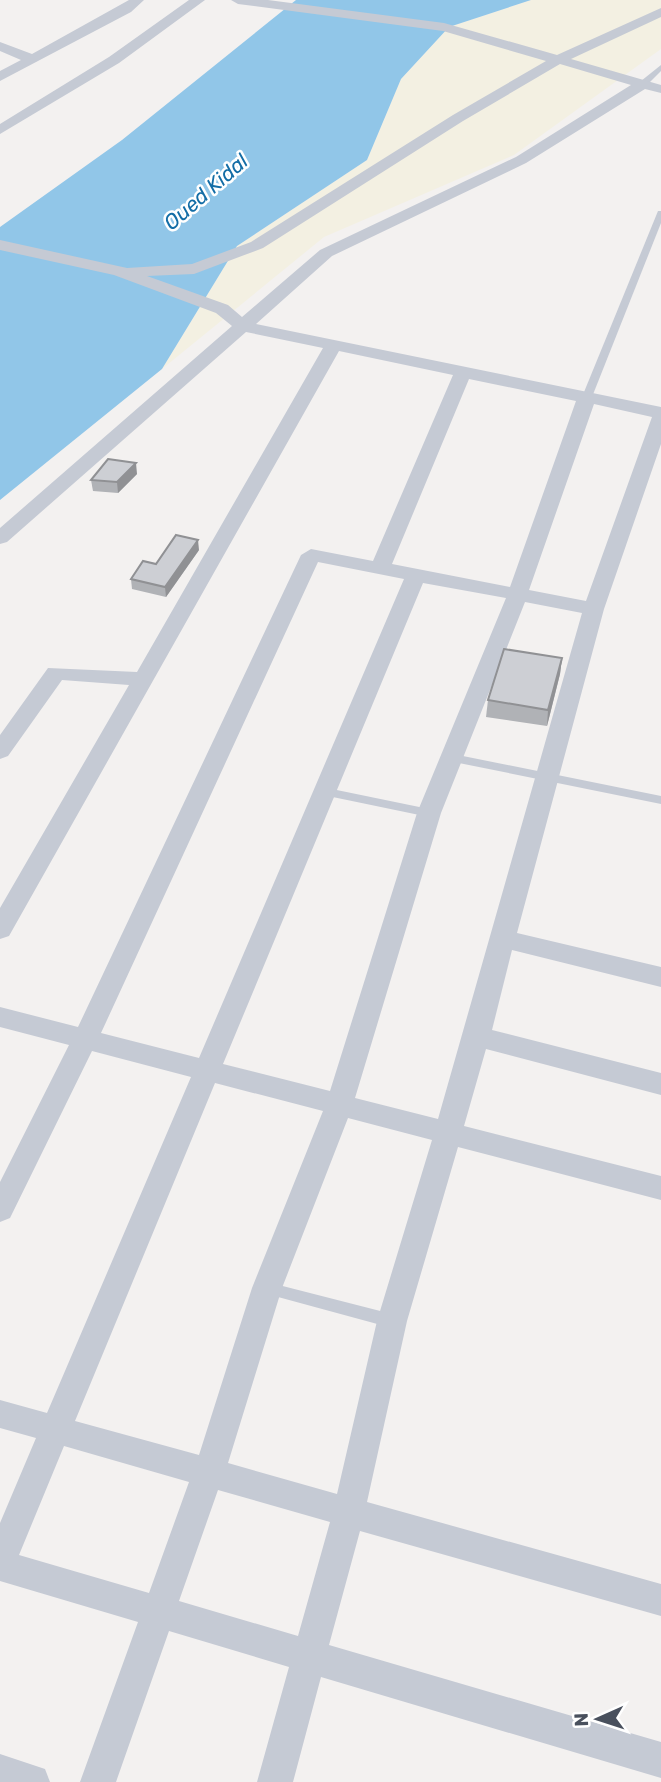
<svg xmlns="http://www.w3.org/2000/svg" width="661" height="1782" font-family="Rubik,sans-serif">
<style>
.sand{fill:#f3f0e2}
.water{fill:#91c6e8}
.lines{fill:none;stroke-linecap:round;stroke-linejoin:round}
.service{fill:#c5cad4;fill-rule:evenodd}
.minor{fill:#c5cad4;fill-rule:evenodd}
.wall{fill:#b0b2b6}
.shaded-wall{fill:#909194}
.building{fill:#cdcfd4;stroke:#909194;stroke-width:2}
.labels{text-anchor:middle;stroke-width:5;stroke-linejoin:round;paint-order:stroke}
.far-water-label{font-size:21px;font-style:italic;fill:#136da6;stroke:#fff}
</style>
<rect width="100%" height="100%" fill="#f3f1f0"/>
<polygon class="sand" points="531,0 661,0 661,49 514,155 324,237 162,369 237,246 367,160 401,79 449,27"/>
<polygon class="water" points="296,0 531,0 449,27 401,79 367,160 237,246 162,369 0,500 0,227 122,140"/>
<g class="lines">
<g class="service">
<polygon points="661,65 661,71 647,85 641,85 641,81"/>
<polygon points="658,211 661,211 661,223 592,397 587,400 584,399 582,397"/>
<polygon points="453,754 661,796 661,804 449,761 447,758 449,755"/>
<polygon points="327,788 429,809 435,813 429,817 323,795 321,792 323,789"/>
<polygon points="267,1282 392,1314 397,1316 399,1321 397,1326 392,1328 267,1294 262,1293 260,1288 262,1283"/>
</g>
<g class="minor">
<polygon points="129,0 144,0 131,12 0,81 0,71 21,60 0,51 0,42 32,54"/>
<polygon points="189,0 205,0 119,63 0,134 0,124 109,57"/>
<path d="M231,0h37l176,23 113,32 104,-47v9l-90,42 90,26v8l-16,-4 -119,74 -194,93 -76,68 405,83v37l-57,165 -87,324 144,34v20l-149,-37 -20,80 169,43v22l-175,-46 -22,77 197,50v24l-203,-53 -51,174 -40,181 294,82v32l-301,-85 -31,114 332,97v36l-340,-101 -28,105h-36l32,-115 -120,-36 -53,151h-36l58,-160 -138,-41v-58l36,-85 -36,-10v-28l47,13 144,-336 -99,-26 -82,167 -10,4v-40l69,-137 -69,-18v-20l78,20 223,-472 10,-6 62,12 80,-186 -114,-24 -330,585 -9,3v-31l129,-223 -67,-5 -54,76 -8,3v-24l48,-67 89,4 186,-324 -77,-16 -239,210 -7,2v-16l232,-202 -16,-13 -102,-38 -114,-25v-10l127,28 65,-4 59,-22 202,-127 93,-54 -103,-30 -205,-27zM560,64l71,21 -115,72 -196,93 -78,67 -14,-12 -81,-29 47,-2 69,-26 200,-127zM469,379l107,22 -66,186 -118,-23zM594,404l58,13 -66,184 -57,-11zM318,562l86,17 -205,479 -98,-25zM423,583l83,15 -89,215 -87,278 -107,-27zM525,602l57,11 -144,506 -83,-21 86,-285zM215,1083l108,28 -71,177 -53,167 -124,-34zM348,1118l84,22 -55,181 -40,173 -109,-31 54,-175zM64,1446l125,36 -40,111 -130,-38zM218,1490l112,32 -32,114 -119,-35z"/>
<polygon points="0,1754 45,1769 50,1782 0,1782"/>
</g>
</g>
<g class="wall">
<polygon points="137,474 118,493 93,491 91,480"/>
<polygon points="199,550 166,597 132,589 131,579 156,564"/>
<polygon points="562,658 560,674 547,726 486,717 488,700"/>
</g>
<g class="shaded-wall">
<polygon points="136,463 137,474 118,493 117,482"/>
<polygon points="198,540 199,550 166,597 165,587"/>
<polygon points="562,658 560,674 547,726 548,710"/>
</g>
<g class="building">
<polygon points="108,459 136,463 117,482 91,480"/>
<polygon points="176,535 198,540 165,587 131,579 143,561 156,564"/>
<polygon points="504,649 562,658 548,710 488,700"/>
</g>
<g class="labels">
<g class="far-water-label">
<text transform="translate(206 192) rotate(-41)" y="7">Oued Kidal</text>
</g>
</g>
<g transform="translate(598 1719) rotate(267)" stroke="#ffffff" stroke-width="5" paint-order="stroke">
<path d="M0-5L12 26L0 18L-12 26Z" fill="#49505d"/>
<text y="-10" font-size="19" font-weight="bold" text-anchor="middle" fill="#49505d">N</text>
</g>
</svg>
